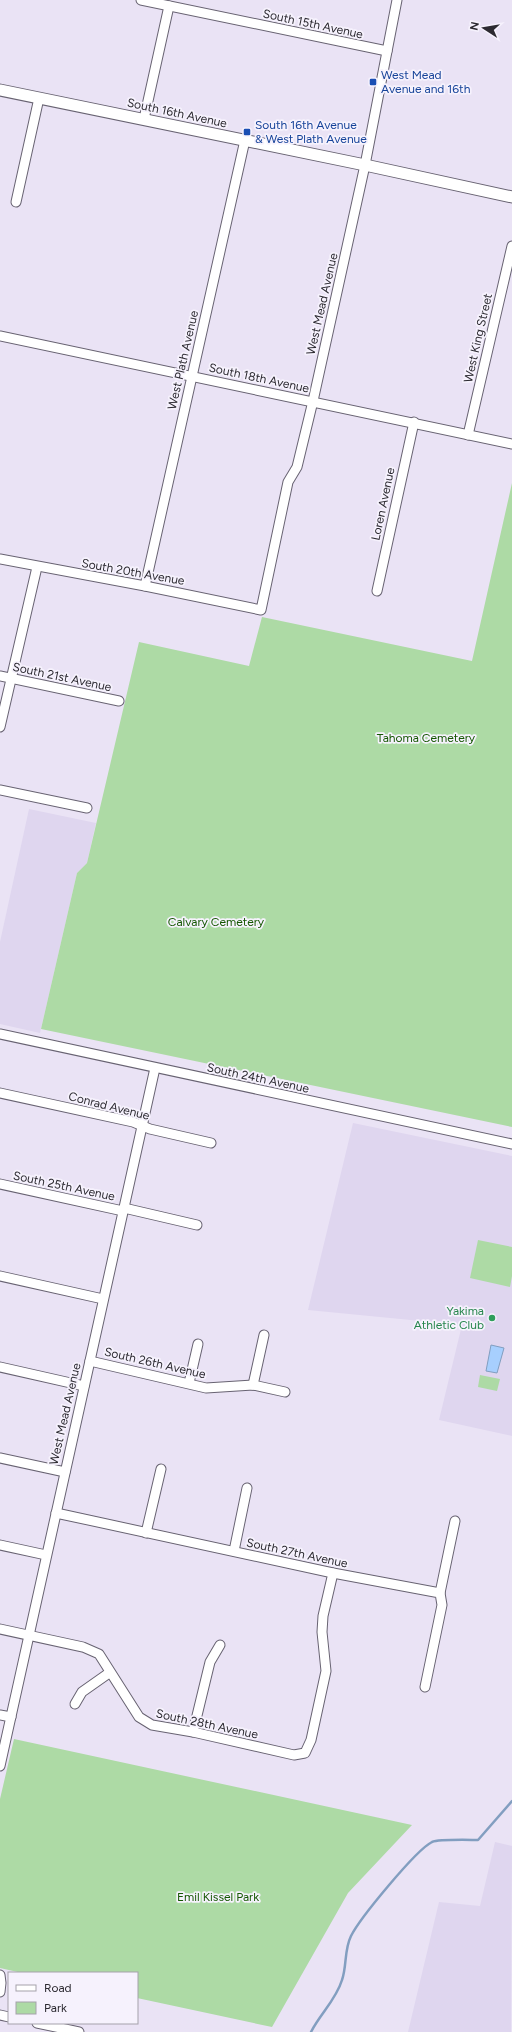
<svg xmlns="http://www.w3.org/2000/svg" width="512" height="2032" font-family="Figtree,sans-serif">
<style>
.built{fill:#dfd6ef}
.green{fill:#addaa5}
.water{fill:#a7cffe;stroke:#829ec0}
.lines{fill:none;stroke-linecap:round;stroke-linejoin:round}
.stream{stroke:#829ec0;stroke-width:2.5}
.minor-casing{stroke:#686372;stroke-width:11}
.major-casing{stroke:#686372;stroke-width:13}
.minor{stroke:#fff;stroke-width:9}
.major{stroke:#fff;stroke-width:11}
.transit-dot{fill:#1a4fb4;stroke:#f6f2fd;stroke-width:1.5}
.leisure-dot{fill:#2e9e5b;stroke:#f6f2fd;stroke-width:1.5}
.labels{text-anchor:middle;stroke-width:3.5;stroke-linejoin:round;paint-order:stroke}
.street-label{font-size:12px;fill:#2c2a31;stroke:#f6f2fd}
.transit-label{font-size:12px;fill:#164399;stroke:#f6f2fd;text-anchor:start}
.park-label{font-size:12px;fill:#155702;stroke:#f6f2fd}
.leisure-label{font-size:12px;fill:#27864d;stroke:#f6f2fd;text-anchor:end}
</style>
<rect width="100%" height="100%" fill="#eae3f5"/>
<g class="built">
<polygon points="29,809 96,823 87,863 77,873 40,1033 0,1024 0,942"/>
<polygon points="353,1123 512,1156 512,1436 439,1420 462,1325 308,1310"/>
<polygon points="495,1842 512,1846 511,2032 408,2032 439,1902 480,1906"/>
</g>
<g class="green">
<polygon points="512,483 512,1127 41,1029 77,873 87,863 139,642 249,666 262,617 472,661"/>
<polygon points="478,1240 512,1247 512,1276 510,1287 470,1278"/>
<polygon points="480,1375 500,1379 497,1391 478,1387"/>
<polygon points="14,1739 412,1825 348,1893 272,2027 137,1998 137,1973 22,1973 0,1968 0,1799"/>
</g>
<polygon class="water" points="491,1345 504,1348 497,1373 486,1371"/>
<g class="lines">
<path class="stream" d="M311,2032c9,-18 25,-32 31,-52 5,-14 2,-30 9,-44 9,-18 65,-86 81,-94 7,-3 37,-2 46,-2l34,-39"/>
<g class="minor-casing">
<g id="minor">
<polyline points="141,0 387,51"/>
<polyline points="144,119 169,6"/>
<polyline points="16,202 39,98"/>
<polyline points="0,336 512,444"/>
<polyline points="468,435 512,246"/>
<polyline points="0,559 145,586 261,610 288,482 297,467 313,401 365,165 397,0"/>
<polyline points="145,586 245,140"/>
<polyline points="377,591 414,422"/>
<polyline points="0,676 119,701"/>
<polyline points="0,727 37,567"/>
<polyline points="0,790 87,808"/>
<polyline points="0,1034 512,1144"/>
<polyline points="0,1093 133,1122 150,1129 211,1143"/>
<polyline points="0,1184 123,1211"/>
<polyline points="124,1208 197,1225"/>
<polyline points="0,1276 103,1299"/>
<polyline points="90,1361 206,1388 253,1385 285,1392"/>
<polyline points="0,1367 84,1386"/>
<polyline points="189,1383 198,1344"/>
<polyline points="253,1385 264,1335"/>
<polyline points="0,1458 65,1472"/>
<polyline points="56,1513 333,1573 440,1593 442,1605 425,1687"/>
<polyline points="146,1533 161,1469"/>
<polyline points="0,1545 46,1555"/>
<polyline points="234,1551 247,1488"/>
<polyline points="440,1593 455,1521"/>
<polyline points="0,1629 83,1647 99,1654 139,1717 152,1725 193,1732 294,1755 305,1753 311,1740 326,1671 322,1632 323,1616 333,1573"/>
<polyline points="75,1704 82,1692 109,1673"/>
<polyline points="0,1715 11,1717"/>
<polyline points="193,1732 210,1662 220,1645"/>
<polyline points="0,1766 155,1068"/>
<polyline points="0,1975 1,1983 0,1992"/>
<polyline points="0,2015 9,2017"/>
<polyline points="37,2023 79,2032"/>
</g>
</g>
<g class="major-casing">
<polyline id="major" points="0,90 365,165 512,197"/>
</g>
<use href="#minor" class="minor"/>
<use href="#major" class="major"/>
</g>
<g class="transit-dot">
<rect x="369" y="78" width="8" height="8" rx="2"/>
<rect x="243" y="128" width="8" height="8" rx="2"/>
</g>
<circle class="leisure-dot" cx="492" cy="1318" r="4"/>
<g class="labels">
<g class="street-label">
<text transform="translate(313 24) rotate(12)" y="4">South 15th Avenue</text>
<text transform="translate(177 113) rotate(12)" y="4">South 16th Avenue</text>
<text transform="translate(322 304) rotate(-77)" y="4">West Mead Avenue</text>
<text transform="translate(478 338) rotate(-77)" y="4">West King Street</text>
<text transform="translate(183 360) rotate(-77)" y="4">West Plath Avenue</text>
<text transform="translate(259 378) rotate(12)" y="4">South 18th Avenue</text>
<text transform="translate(383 504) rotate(-78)" y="4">Loren Avenue</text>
<text transform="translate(133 572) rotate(10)" y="4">South 20th Avenue</text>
<text transform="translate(62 677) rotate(12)" y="4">South 21st Avenue</text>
<text transform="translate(258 1078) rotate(12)" y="4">South 24th Avenue</text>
<text transform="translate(109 1106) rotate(14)" y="4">Conrad Avenue</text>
<text transform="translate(64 1186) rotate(12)" y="4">South 25th Avenue</text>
<text transform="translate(155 1363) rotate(13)" y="4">South 26th Avenue</text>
<text transform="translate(65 1414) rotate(-77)" y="4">West Mead Avenue</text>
<text transform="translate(297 1553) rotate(12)" y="4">South 27th Avenue</text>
<text transform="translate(207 1724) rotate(12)" y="4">South 28th Avenue</text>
</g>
<g class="transit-label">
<text x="381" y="79">West Mead<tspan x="381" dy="14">Avenue and 16th</tspan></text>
<text x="255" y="129">South 16th Avenue<tspan x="255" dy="14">&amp; West Plath Avenue</tspan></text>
</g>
<g class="park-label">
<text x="426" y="742">Tahoma Cemetery</text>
<text x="216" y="926">Calvary Cemetery</text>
<text x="218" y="1901">Emil Kissel Park</text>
</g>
<g class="leisure-label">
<text x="484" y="1315">Yakima<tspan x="484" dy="14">Athletic Club</tspan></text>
</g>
</g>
<rect x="8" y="1972" width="130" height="52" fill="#f6f2fd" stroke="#a5a2ab"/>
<rect x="16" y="1985" width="20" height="6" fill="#ffffff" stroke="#a5a2ab"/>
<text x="44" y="1992" font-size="12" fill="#2c2a31">Road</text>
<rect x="16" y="2002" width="20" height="12" fill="#addaa5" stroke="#a5a2ab"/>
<text x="44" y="2012" font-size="12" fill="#2c2a31">Park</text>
<g transform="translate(484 28) rotate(282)" stroke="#f6f2fd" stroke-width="3" paint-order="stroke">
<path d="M0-3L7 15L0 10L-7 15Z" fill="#2c2a31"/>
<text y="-6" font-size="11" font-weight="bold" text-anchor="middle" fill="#2c2a31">N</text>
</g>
</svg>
